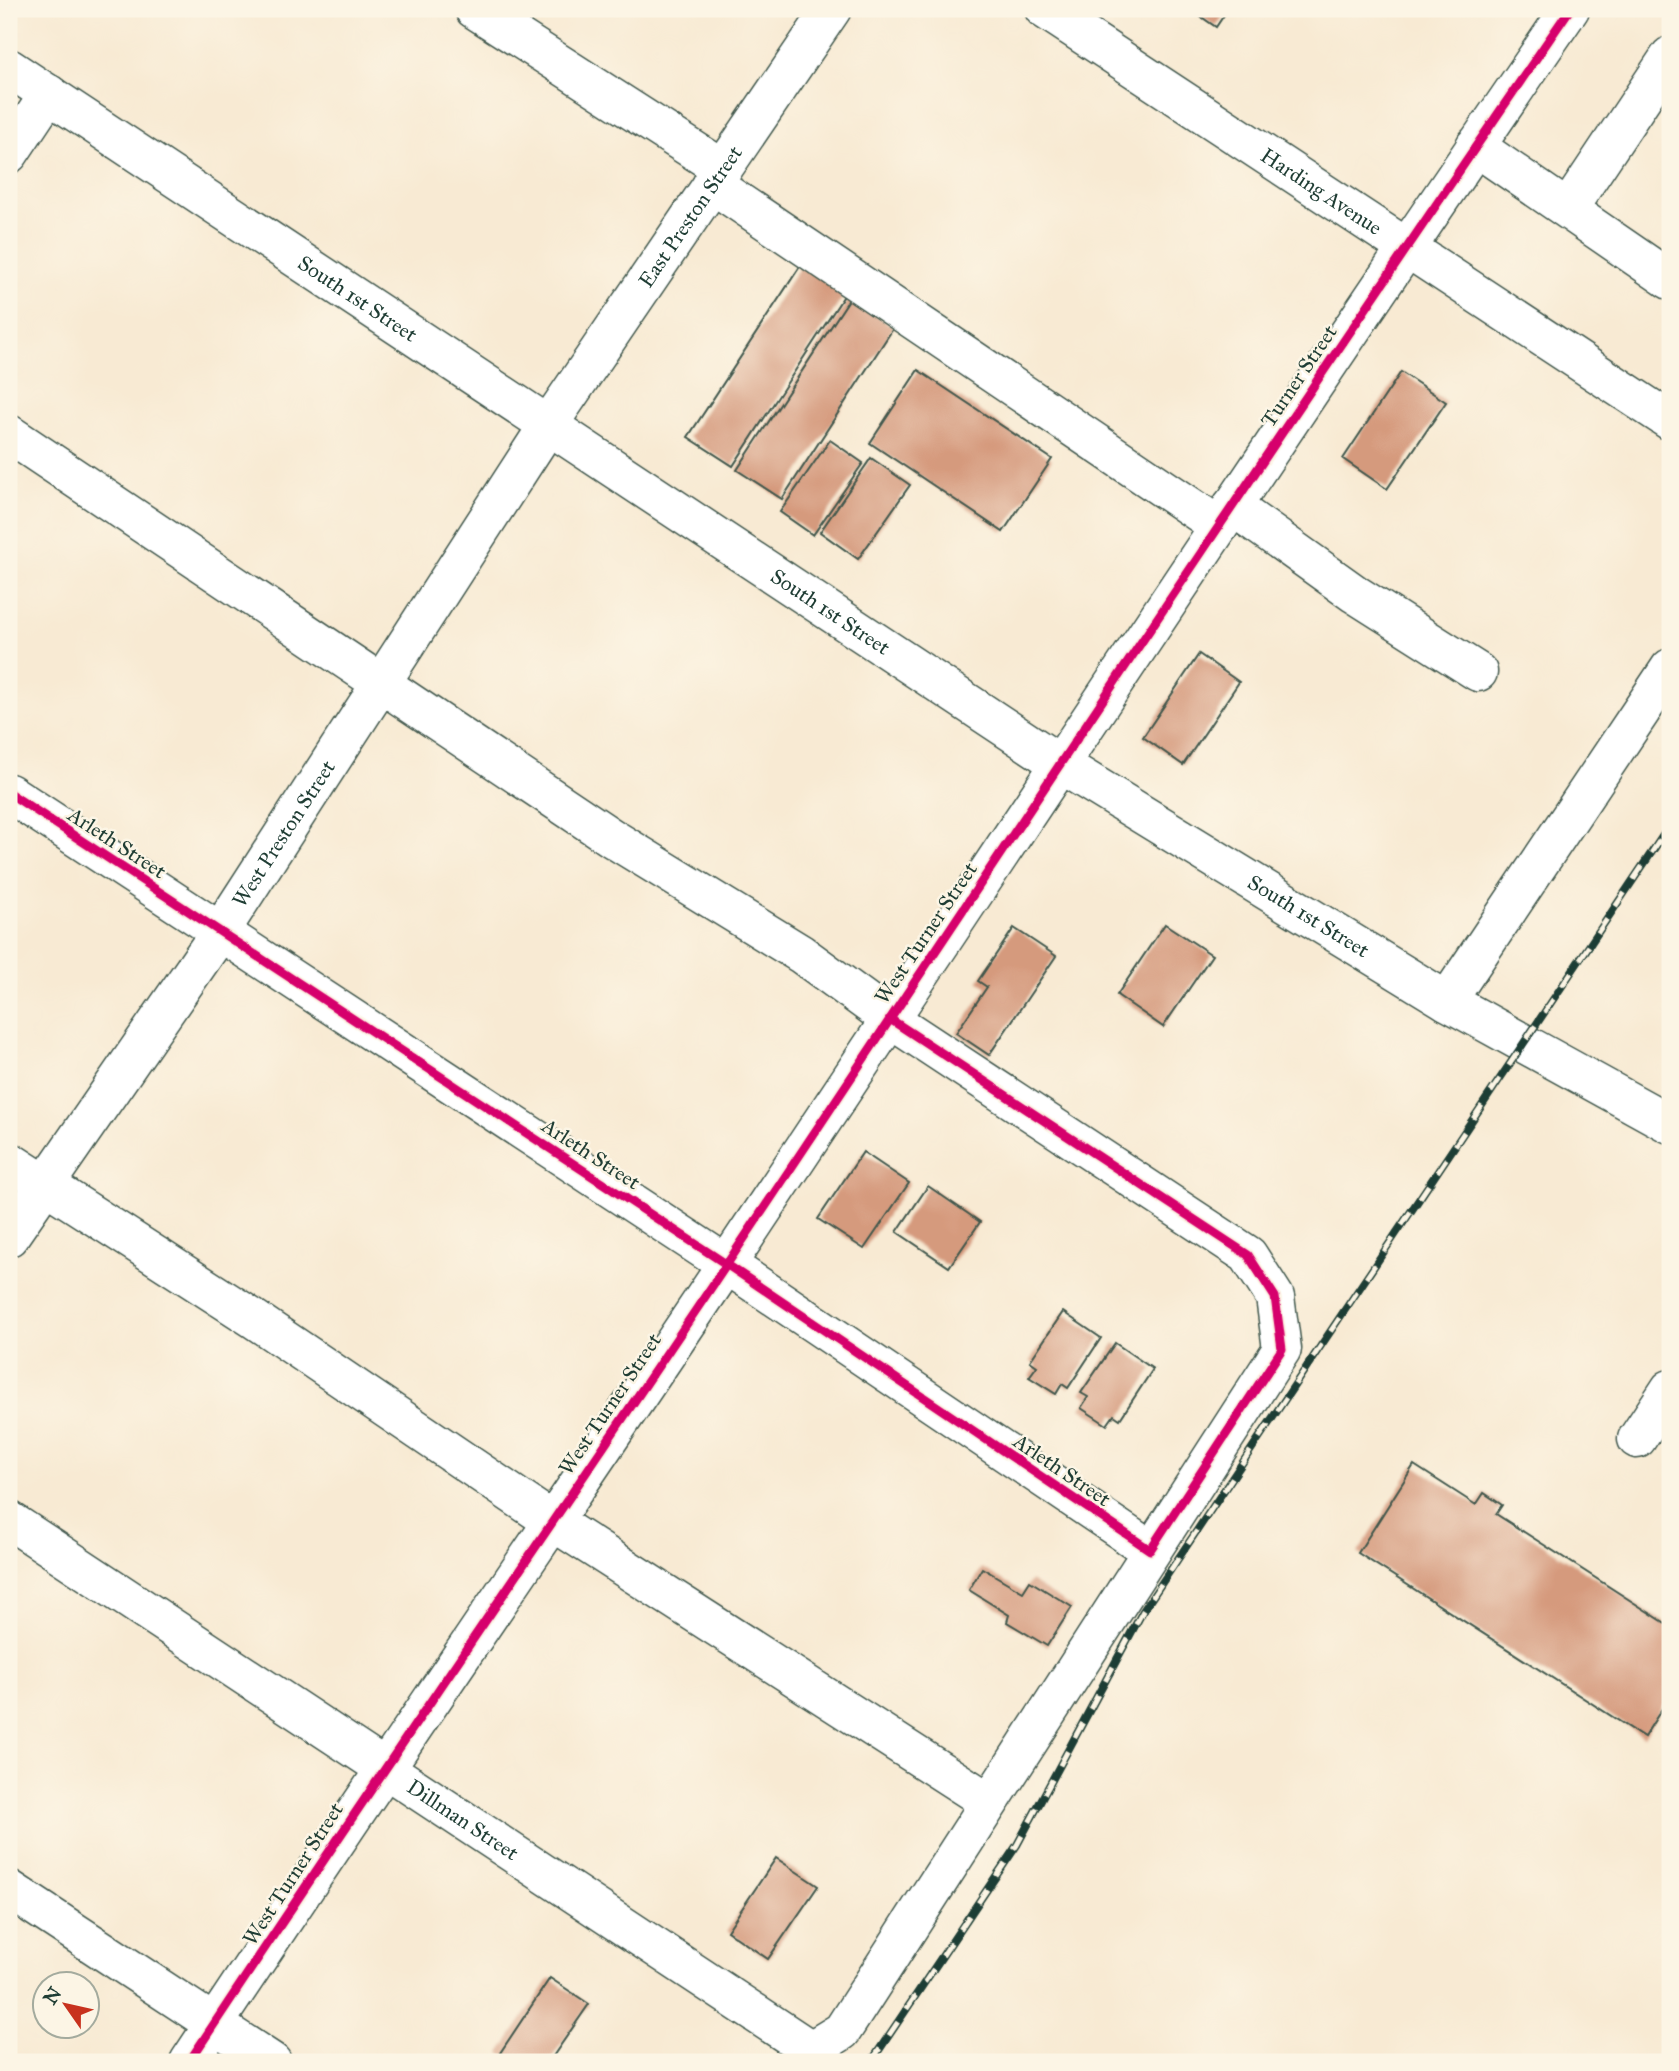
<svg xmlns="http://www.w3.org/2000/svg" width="1679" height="2071" font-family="'IM FELL Great Primer',serif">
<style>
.building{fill:#d59a7d}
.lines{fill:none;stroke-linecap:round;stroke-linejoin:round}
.minor-casing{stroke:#40574c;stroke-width:41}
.minor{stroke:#fff;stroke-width:38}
.rail-casing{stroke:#1f3d34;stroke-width:8}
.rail{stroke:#fcf5e5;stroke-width:5;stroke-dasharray:16;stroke-linecap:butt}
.cycleway-casing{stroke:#fcf5e5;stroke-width:13}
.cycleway{stroke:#d6006c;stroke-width:9}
.labels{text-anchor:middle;stroke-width:5;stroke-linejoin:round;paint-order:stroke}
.street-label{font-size:21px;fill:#1f3d34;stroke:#fcf5e5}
</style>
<rect width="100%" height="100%" fill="#fcf5e5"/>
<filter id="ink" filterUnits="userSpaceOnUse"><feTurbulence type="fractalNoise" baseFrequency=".0143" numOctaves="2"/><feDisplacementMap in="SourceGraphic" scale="14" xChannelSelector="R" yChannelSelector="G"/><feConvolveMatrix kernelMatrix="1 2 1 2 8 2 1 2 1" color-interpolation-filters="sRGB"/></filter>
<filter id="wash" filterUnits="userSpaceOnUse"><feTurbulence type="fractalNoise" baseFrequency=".00686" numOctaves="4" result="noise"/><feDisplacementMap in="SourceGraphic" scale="28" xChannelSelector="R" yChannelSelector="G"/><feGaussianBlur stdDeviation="1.57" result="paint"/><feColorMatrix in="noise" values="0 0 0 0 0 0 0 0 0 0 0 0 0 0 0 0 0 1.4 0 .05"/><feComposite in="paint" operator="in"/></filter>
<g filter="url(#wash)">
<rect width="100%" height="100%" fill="#f8ead3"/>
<g id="blocks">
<g class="building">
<polygon points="1190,9 1228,9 1216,27"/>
<polygon points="801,265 845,294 733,466 688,437"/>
<polygon points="850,298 894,327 782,499 737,470"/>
<polygon points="918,370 1052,459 1003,532 870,443"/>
<polygon points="1401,372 1446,402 1387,489 1343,459"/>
<polygon points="830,440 863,463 813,535 780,512"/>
<polygon points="871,458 910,485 858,559 820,532"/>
<polygon points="1199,654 1239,682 1183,765 1143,737"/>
<polygon points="1165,924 1212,955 1163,1027 1117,995"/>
<polygon points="1014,928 1056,956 989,1055 956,1033 987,987 978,981"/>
<polygon points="863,1152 909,1183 864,1249 818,1219"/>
<polygon points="928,1186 980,1222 949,1267 897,1232"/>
<polygon points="1063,1312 1101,1338 1068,1388 1062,1384 1056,1394 1029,1377 1037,1366 1030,1361"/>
<polygon points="1115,1343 1153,1369 1120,1419 1114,1415 1107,1425 1081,1408 1088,1397 1081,1393"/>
<polygon points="1414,1465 1476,1505 1484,1493 1502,1505 1496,1514 1670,1626 1670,1696 1644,1737 1358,1553"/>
<polygon points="982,1568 1023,1592 1030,1581 1072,1607 1047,1646 1007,1622 1009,1615 969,1590"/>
<polygon points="776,1858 818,1886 768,1959 727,1931"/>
<polygon points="550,1978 589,2004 549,2062 514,2062 500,2053"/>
</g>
</g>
</g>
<g filter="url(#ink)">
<use href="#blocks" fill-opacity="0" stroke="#40574c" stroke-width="2"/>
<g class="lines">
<g class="minor-casing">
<g id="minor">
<polyline points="474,9 723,169"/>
<path id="s1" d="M1044,9l626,412"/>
<path id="s2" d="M9,68l1051,696 387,237 223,123"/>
<polyline points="1475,146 1670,280"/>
<polyline points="9,154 49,94"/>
<polyline points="712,184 1219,526"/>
<polyline points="1568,209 1670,56"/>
<polyline points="9,434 612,838 801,954 890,1019 1248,1255 1275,1297 1282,1349 842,2031 811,2050 804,2062"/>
<polyline points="1232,506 1355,594 1478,672"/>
<polyline points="9,793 726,1264 1150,1550"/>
<polyline points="1447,1001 1670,668"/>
<polyline points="9,1161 254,1319 552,1521 989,1802"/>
<path id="s3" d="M9,1237l211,-305 329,-508 283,-415"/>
<polyline points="1637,1439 1670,1389"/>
<path id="s4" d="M9,1520l802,530"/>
<polyline points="9,1889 272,2062"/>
<path d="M189,2062c178,-270 362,-536 542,-804 278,-417 555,-836 839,-1249"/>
</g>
</g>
<use href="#minor" class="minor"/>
<g class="rail-casing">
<polyline id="rail" points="871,2062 1017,1845 1143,1611 1670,825"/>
</g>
<use href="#rail" class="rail"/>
<g class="cycleway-casing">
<g id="cycleway">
<polyline points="9,793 726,1264 1150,1550 1282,1349 1275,1297 1248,1255 890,1019"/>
<path d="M189,2062c178,-270 362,-536 542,-804 278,-417 555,-836 839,-1249"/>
</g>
</g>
<use href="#cycleway" class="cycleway"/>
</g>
</g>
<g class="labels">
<g class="street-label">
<text dy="7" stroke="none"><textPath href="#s1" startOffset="332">Harding Avenue</textPath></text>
<text dy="7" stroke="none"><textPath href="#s3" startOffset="1227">East Preston Street</textPath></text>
<text dy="7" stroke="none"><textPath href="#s2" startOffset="418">South 1st Street</textPath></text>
<text transform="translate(1299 376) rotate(-56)" y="7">Turner Street</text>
<text dy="7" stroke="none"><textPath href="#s2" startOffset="985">South 1st Street</textPath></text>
<text dy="7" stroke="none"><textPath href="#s3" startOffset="488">West Preston Street</textPath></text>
<text transform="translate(117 843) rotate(33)" y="7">Arleth Street</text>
<text dy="7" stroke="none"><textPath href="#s2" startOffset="1552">South 1st Street</textPath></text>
<text transform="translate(926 933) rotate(-56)" y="7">West Turner Street</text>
<text transform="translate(591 1154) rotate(33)" y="7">Arleth Street</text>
<text transform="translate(610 1404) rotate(-56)" y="7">West Turner Street</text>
<text transform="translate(1062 1470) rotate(34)" y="7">Arleth Street</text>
<text dy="7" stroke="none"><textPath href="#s4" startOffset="544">Dillman Street</textPath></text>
<text transform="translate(293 1874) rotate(-57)" y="7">West Turner Street</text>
</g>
</g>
<rect width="1679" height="2071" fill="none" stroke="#fcf5e5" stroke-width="35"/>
<g transform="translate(66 2005) rotate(304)"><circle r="33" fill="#fcf5e5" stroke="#a4ab9e" stroke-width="2"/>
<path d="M0-5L12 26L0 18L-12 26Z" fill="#c8321e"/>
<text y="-10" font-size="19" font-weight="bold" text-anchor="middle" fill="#1f3d34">N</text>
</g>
</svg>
